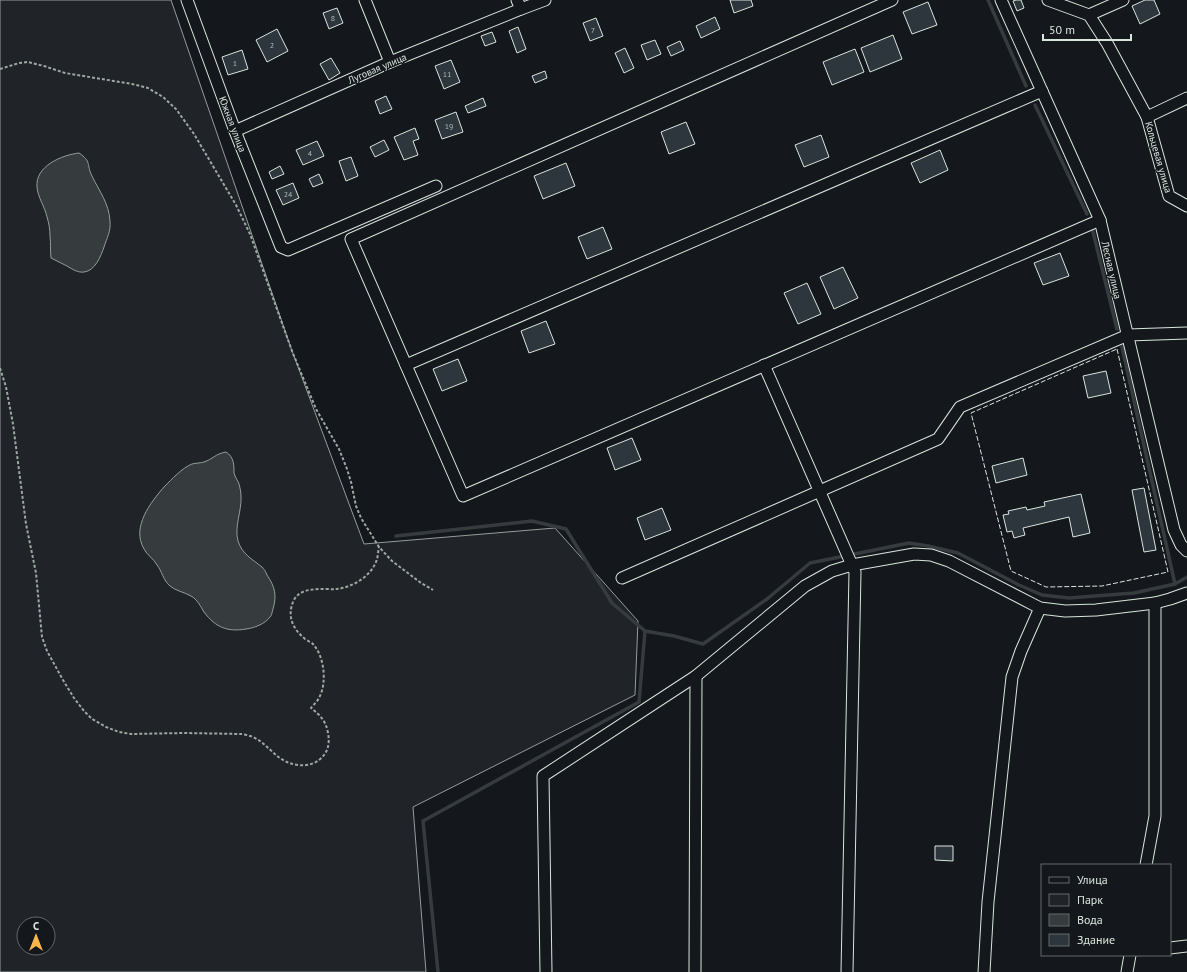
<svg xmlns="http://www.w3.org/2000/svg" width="1187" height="972" font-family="'PT Sans',sans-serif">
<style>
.green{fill:#202428;stroke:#939e99;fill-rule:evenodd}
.water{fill:#363b3e;stroke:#939e99}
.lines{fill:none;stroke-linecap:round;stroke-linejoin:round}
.stream{stroke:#363b3e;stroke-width:3.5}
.building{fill:#2c363c;stroke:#d8e6dc}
.street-casing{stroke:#d8e6dc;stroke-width:13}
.path{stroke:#9da8a2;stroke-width:2;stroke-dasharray:3 2;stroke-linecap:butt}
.street{stroke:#14181c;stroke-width:11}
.fence{stroke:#d8e6dc;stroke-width:1;stroke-dasharray:5 2;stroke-linecap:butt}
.labels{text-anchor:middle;stroke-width:3;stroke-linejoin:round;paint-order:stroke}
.number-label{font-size:8px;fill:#adbab4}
.street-label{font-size:10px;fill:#d8e6dc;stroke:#14181c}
</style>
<rect width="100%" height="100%" fill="#14181c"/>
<path class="green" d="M0,0h171l120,348 73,196 191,-16 83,93 -3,74 -222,112 13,165h-426zM24,924h24v24h-24z"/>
<g class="water">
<path d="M79,153c13,9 7,11 13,23 7,15 17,27 18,45 1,10 -3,17 -6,26 -3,9 -9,24 -20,25 -6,1 -12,-3 -17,-6 -5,-3 -11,-5 -16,-8 -1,-8 0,-15 -1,-22 0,-6 -1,-13 -3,-19 -2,-10 -9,-19 -10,-30 -2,-21 25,-32 42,-34z"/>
<path d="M226,452c8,5 8,13 8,21 1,4 4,8 5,11 1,4 2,8 2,12 1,15 -7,30 -3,45 4,13 14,18 24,26 2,2 4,5 5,8 8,12 10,20 6,34 -1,3 -1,6 -3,8 -5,7 -16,11 -24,12 -18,3 -30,-1 -42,-17 -3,-5 -7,-13 -13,-16 -7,-4 -15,-5 -21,-10 -7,-6 -8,-15 -13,-21 -3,-6 -10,-10 -13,-16 -13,-22 7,-47 20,-62 8,-8 18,-19 28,-23 4,-1 9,-1 12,-2 9,-3 11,-8 22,-10z"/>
</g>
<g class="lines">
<g class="stream">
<polyline points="988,0 1026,86"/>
<polyline points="1035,105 1087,214"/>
<polyline points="1092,228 1117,329"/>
<polyline points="1122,347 1175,584"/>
<polyline points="396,536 532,521 566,529 612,603 645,631 674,636 703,644 767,599 810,563 909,543 928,546 958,553 1019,585 1042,595 1069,598 1134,593 1175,584 1187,577"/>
<polyline points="438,972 423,821 639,702 645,631"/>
</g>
</g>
<g class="building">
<polygon points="730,0 751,0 753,6 734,13"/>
<polygon points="1016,0 1021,0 1024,8 1017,11 1013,1"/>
<polygon points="1145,0 1154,0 1160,14 1140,24 1132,6"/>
<polygon points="928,2 937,25 912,34 903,12"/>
<polygon points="337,8 343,23 329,29 323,13"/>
<polygon points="715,17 720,29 701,38 696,26"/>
<polygon points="596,18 603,36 590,41 583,23"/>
<polygon points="518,27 526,49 517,53 509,31"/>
<polygon points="277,29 288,51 267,62 256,40"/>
<polygon points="492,32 496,42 485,46 481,36"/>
<polygon points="893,35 902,59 870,72 861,48"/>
<polygon points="655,40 661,54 647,60 641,45"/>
<polygon points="680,41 684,50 671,56 667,47"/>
<polygon points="625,48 634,68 624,73 615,53"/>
<polygon points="855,49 864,72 832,85 823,62"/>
<polygon points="242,50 248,69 228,75 222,57"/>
<polygon points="331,58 340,73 329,80 320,64"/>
<polygon points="451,60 460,82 444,89 435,66"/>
<polygon points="545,71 547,78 535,83 532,76"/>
<polygon points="386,96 392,109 380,114 375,101"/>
<polygon points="483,98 486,106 468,113 465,106"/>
<polygon points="456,112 463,132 442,139 435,120"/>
<polygon points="686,122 695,144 669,154 661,132"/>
<polygon points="415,128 419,139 413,141 418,155 404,160 394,137"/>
<polygon points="821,135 829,157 804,167 795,145"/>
<polygon points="384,140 389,150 375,157 370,147"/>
<polygon points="317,141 324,156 303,165 296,150"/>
<polygon points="940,150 948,170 920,183 911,163"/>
<polygon points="351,157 358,176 346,181 339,161"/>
<polygon points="566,163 575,186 543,199 534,176"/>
<polygon points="280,166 284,174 272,179 269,172"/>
<polygon points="319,174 323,183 313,187 309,179"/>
<polygon points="293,183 299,198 283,205 276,190"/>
<polygon points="603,227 612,249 587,259 578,237"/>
<polygon points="1060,253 1069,276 1043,285 1034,263"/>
<polygon points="843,267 858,298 834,309 820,277"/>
<polygon points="807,283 821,314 798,324 784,293"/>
<polygon points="546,321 555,344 529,353 521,331"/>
<polygon points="458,359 467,381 442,391 433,369"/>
<polygon points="1106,371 1111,393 1088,398 1083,376"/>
<polygon points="632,438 641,460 615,470 607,448"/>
<polygon points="1023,458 1027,475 996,483 992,466"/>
<polygon points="1144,488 1156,550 1144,552 1132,490"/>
<polygon points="1081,494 1090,533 1073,537 1069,517 1023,528 1025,535 1014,538 1012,531 1007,532 1003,515 1009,514 1008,511 1026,507 1027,510 1045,506 1044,502"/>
<polygon points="662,508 671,530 645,540 637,518"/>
<polygon points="935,846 953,846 953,861 935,860"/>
</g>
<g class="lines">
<g class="street-casing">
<g id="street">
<polyline points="187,0 235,131 281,247 288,250 436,186"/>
<polyline points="365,0 390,62"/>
<polyline points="517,0 521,9 545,0"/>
<polyline points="892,0 351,239 463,496 1100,220"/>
<polyline points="1001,0 1100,220 1174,530 1181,545 1187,551"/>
<polyline points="1048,0 1089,15 1107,43 1147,117 1169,196 1187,206"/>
<polyline points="1089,15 1123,0"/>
<polyline points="1147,117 1187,98"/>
<polyline points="235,131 390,62 521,9"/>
<polyline points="406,365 1042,91"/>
<polyline points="764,365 855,572 847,972"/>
<polyline points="622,578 938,439 960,407 1128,335 1187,333"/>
<polyline points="1146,865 1155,816 1155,603"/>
<polyline points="1170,948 1187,946"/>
<polyline points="546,972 543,776 696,676 805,586 832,571 852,565 914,554 931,555 949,561 1040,608 1065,611 1096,610 1155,603 1170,599 1187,593"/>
<polyline points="695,972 696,676"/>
<polyline points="984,972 988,902 1012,677 1021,651 1040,608"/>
<polyline points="1127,972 1130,955"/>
</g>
</g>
<g class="path">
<polyline points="0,69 19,63 28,62 44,66 65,73 132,84 148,88 163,97 176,109 194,134 223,183 236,205 250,234 292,351 316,409 339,449 347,469 351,482 356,506 361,518 379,547 392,561 421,583 433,590"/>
<path d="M0,368l6,19 7,37 13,100 10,49 6,64 5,14 16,29 11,18 10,13 8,8 14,8 13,5 12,2 53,-1 57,1c2,0 6,1 9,2 19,6 25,27 49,29 7,1 15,-1 20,-5 9,-7 11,-16 9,-27 -2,-12 -8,-18 -17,-25 3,-4 7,-7 9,-12 7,-15 4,-40 -7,-52 -2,-2 -5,-3 -8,-5 -12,-10 -18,-22 -12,-37 7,-17 30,-12 44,-13 16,-2 35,-13 40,-30 1,-3 1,-8 2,-12"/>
</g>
<use href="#street" class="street"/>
<polygon class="fence" points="1117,349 1168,572 1102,586 1046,587 1011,571 971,413"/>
</g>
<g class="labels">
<g class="number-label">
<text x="333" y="21">8</text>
<text x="593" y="33">7</text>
<text x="272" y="48">2</text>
<text x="235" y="66">1</text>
<text x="447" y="77">11</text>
<text x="449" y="129">19</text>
<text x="310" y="156">4</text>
<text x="288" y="197">24</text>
</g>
<g class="street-label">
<text transform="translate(377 68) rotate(-23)" y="4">Луговая улица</text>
<text transform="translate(233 124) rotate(69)" y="4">Южная улица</text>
<text transform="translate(1159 157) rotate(74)" y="4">Кольцевая улица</text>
<text transform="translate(1112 270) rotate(77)" y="4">Лесная улица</text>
</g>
</g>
<rect x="1041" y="864" width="130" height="92" fill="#14181c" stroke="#626a69"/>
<rect x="1049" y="877" width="20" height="6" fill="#14181c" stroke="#626a69"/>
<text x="1077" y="884" font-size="12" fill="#d8e6dc">Улица</text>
<rect x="1049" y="894" width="20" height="12" fill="#202428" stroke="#626a69"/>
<text x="1077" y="904" font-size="12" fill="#d8e6dc">Парк</text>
<rect x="1049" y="914" width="20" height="12" fill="#363b3e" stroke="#626a69"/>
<text x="1077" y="924" font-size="12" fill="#d8e6dc">Вода</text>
<rect x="1049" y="934" width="20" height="12" fill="#2c363c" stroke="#626a69"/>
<text x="1077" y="944" font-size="12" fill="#d8e6dc">Здание</text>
<g transform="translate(36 936)"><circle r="19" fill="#14181c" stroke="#626a69"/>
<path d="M0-3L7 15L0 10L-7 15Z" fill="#ffb74d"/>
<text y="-6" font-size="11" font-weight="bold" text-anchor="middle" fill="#d8e6dc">С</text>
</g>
<path d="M1043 34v6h88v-6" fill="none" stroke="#d8e6dc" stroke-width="2"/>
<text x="1049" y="34" font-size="12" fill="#d8e6dc" stroke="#14181c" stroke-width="3" paint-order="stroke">50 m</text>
</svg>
